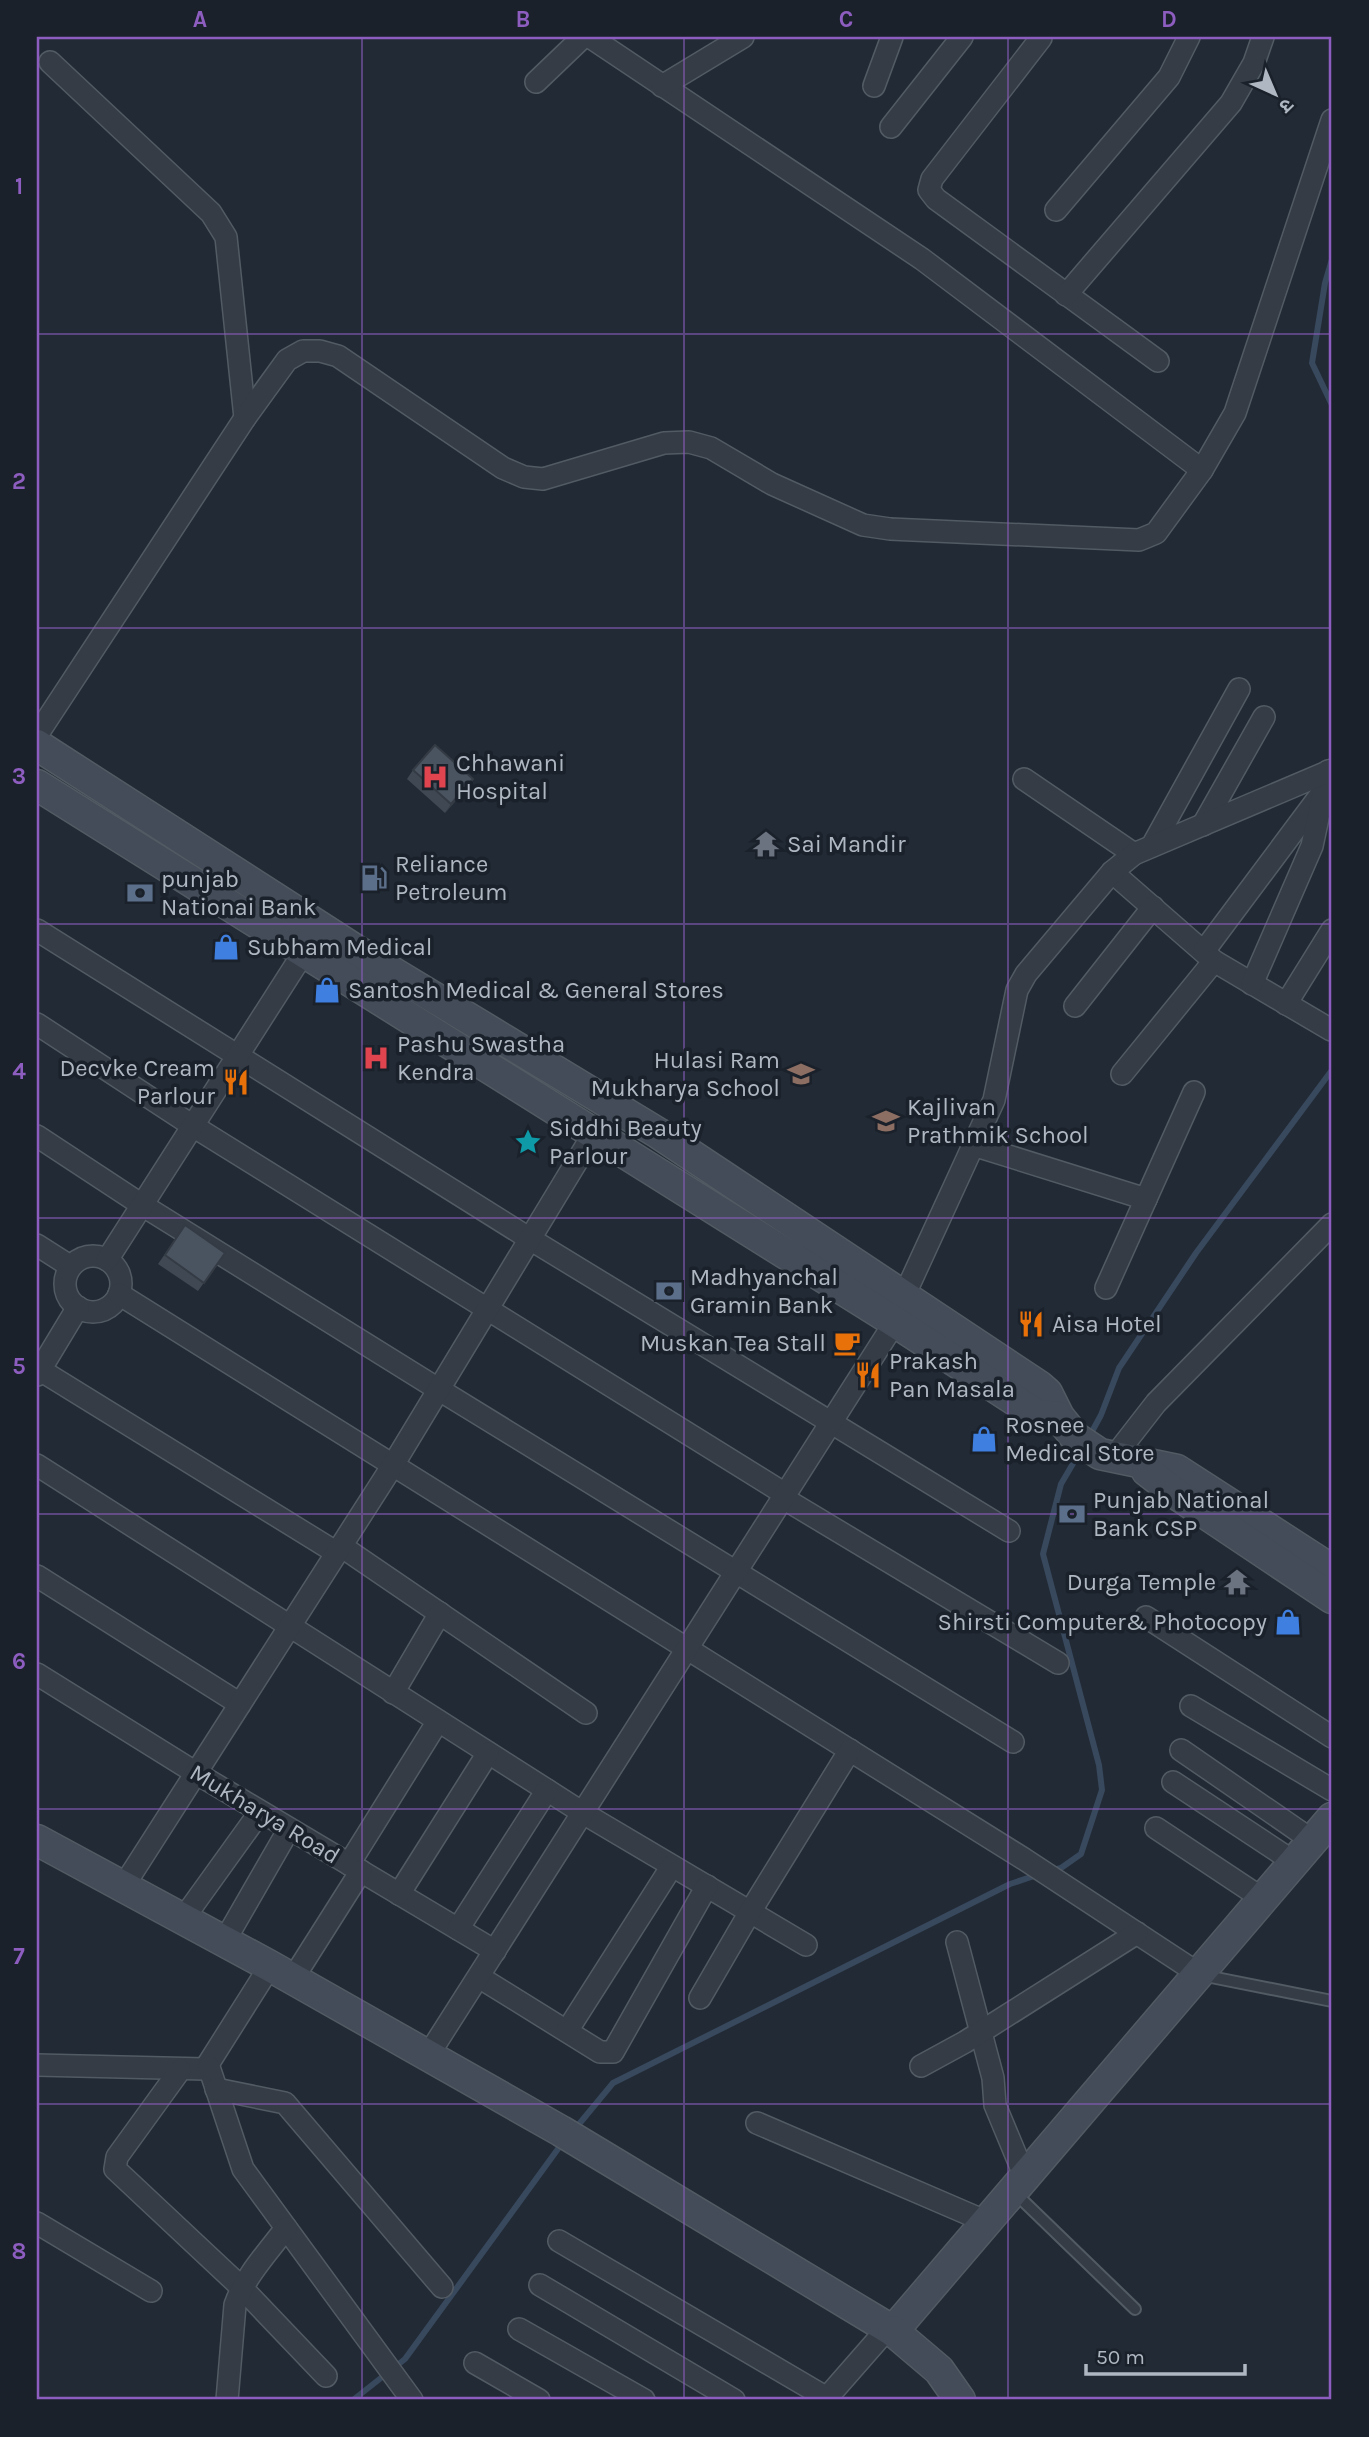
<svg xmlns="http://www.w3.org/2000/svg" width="1369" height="2437" font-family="Karla,'Noto Sans Devanagari',sans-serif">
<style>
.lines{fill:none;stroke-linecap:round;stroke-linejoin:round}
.stream{stroke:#38485d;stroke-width:6}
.lane-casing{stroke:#525a63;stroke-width:14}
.street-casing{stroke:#525a63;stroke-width:24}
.secondary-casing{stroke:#525a63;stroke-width:33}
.lane{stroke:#353c46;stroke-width:10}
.street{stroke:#353c46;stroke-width:21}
.secondary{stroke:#434c58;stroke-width:30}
.wall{fill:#404853}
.shaded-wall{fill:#343b44}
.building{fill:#4a5461;stroke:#343b44;stroke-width:2}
.grid{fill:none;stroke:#8d5dc0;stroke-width:2;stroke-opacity:0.55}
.labels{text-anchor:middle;stroke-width:7;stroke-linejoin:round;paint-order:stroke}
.poi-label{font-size:24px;fill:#afb7c2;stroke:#1a212a;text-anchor:start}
.street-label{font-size:24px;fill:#afb7c2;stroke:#1a212a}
.neatline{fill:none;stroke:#8d5dc0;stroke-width:2.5}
.grid-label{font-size:23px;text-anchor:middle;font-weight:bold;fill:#8d5dc0}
</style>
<rect width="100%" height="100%" fill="#222a35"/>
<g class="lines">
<g class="stream">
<polyline points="1332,259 1325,283 1312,363 1332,405"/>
<polyline points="1089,1437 1101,1415 1119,1368 1196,1253 1332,1070"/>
<polyline points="1050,1871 1061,1868 1081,1854 1102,1790 1099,1765 1043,1554 1061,1484 1081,1450"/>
<polyline points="575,2129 613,2083 1010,1884 1040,1874"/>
<polyline points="353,2400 405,2359 563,2142"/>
</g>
<g class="lane-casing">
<g id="lane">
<polyline points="1201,1975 1332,2001"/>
<polyline points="1014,2192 1135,2309"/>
</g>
</g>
<g class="street-casing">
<g id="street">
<polyline points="590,37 922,259 1202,470"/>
<polyline points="1041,38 932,179 929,190 936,199 1158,361"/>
<polyline points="50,62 211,213 226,237 245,418"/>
<polyline points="536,82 583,37"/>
<polyline points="662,86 743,37"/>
<polyline points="874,86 892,37"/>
<polyline points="891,127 962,37"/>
<polyline points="1056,210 1169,77 1189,37"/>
<polyline points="1066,295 1231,103 1254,63 1263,37"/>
<polyline points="37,735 245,418 287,360 303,351 320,351 338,356 503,468 524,477 543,479 664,443 689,442 711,448 772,484 863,525 890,529 1139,540 1156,533 1202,470 1235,413 1332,120"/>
<polyline points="1024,779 1134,854"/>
<polyline points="1203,825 1264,717"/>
<polyline points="1152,846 1239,689"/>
<polyline points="1112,872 1214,961 1331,1030"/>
<polyline points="37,930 530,1239 1009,1531"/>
<polyline points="1204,951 1322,793"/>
<polyline points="1252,984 1312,846 1328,771"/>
<polyline points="1286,1004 1332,930"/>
<polyline points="1075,1006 1153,907"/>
<polyline points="37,1024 193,1126 785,1494"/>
<polyline points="1122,1074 1214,961"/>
<polyline points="37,1136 142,1205 438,1389 1013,1742"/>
<polyline points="973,1145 1146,1199"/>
<polyline points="37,1245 70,1266"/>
<circle cx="93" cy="1284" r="28"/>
<polyline points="107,1260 304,952"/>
<polyline points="1106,1288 1194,1092"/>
<polyline points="119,1294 1024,1859 1199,1974"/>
<polyline points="904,1296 994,1100 1017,990 1026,974 1112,872 1134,854 1332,770"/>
<polyline points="37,1368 337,1553"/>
<polyline points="37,1375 78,1307"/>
<polyline points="1114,1457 1156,1403 1332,1224"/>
<polyline points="37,1465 583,1813 806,1945"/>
<polyline points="783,1498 1058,1663"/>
<polyline points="341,1546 586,1713"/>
<polyline points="37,1576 240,1704"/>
<polyline points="1146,1617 1332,1737"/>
<polyline points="37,1674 196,1773 495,1951"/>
<polyline points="393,1693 440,1613"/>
<polyline points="1191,1706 1332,1790"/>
<polyline points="1181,1750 1313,1841"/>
<polyline points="1173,1782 1294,1862"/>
<polyline points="1156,1828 1263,1899"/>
<polyline points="349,1864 438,1721"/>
<polyline points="123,1887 393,1465 594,1133"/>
<polyline points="399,1894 488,1753"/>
<polyline points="183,1919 260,1812"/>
<polyline points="458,1929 547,1790"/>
<polyline points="224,1942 289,1829"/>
<polyline points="957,1942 993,2078 995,2105 1025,2177"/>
<polyline points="479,1977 600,2052 613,2052 707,1886"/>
<polyline points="292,1980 361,1871"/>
<polyline points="700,1998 750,1912 850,1750"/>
<polyline points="567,2031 672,1866"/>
<polyline points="427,2057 895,1322"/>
<polyline points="37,2065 205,2069 270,1966"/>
<polyline points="921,2066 965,2042 1137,1933"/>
<polyline points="209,2067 243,2169 412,2400"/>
<polyline points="180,2070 117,2157 115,2169 242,2288 326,2376"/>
<polyline points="216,2089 285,2103 442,2287"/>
<polyline points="757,2123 987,2222"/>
<polyline points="37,2223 151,2291"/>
<polyline points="559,2241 827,2398"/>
<polyline points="540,2285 734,2400"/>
<polyline points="519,2329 644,2400"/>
<polyline points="475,2363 539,2400"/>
<path d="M227,2400l8,-95c10,-29 33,-53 51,-77"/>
<polyline points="825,2400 888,2328"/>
</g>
</g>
<g class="secondary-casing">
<g id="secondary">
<polyline points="37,745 354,949 658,1133 1039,1386 1047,1393 1059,1417 1076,1438 1100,1454 1177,1470 1332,1570"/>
<polyline points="37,785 895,1322 1030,1410 1037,1415 1059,1417"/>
<polyline points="1147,1471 1178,1495 1332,1598"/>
<polyline points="37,1840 270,1966 561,2131 893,2331 1332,1818"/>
<polyline points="893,2331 939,2370 960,2400"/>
</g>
</g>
<use href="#lane" class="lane"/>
<use href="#street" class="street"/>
<use href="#secondary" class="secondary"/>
</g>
<g class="wall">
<polygon points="413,770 473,779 467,788 445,813 407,779"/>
<polygon points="185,1225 225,1253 198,1291 158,1264"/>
</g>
<polygon class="shaded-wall" points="473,779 467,788 445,813 451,804"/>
<g class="building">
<polygon points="435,745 473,779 451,804 413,770"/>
<polygon points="185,1225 225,1253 204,1283 165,1255"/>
</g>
<path class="grid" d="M362,37v2363M684,37v2363M1008,37v2363M37,334h1295M37,628h1295M37,924h1295M37,1218h1295M37,1514h1295M37,1809h1295M37,2104h1295"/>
<defs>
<g id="hospital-bare" transform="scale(2.1)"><path d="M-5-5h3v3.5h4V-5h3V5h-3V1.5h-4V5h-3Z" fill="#e0444e" stroke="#1a212a" stroke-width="2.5" paint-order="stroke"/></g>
<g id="temple-bare" transform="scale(2.1)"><path d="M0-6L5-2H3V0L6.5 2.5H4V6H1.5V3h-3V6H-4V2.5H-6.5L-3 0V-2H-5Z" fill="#6b7280" stroke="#1a212a" stroke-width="2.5" paint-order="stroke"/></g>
<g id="fuel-bare" transform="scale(2.1)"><path d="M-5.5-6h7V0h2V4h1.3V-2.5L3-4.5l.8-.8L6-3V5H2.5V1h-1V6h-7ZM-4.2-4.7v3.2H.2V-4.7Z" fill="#5c6f8a" stroke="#1a212a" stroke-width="2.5" paint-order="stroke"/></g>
<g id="bank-bare" transform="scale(2.1)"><path d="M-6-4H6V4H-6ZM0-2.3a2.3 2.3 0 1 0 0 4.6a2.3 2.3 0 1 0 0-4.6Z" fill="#5c6f8a" stroke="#1a212a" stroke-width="2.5" paint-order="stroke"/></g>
<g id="shop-bare" transform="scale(2.1)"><path d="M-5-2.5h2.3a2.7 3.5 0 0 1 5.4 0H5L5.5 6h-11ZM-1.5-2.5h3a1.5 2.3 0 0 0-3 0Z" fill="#3f7fe0" stroke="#1a212a" stroke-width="2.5" paint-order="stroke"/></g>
<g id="university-bare" transform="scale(2.1)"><path d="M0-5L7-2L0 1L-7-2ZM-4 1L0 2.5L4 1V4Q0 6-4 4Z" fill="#8d6e63" stroke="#1a212a" stroke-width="2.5" paint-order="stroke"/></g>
<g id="restaurant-bare" transform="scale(2.1)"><path d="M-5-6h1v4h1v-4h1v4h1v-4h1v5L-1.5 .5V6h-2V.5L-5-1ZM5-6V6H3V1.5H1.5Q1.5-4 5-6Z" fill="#e8710a" stroke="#1a212a" stroke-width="2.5" paint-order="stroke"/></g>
<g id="sight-bare" transform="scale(2.1)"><path d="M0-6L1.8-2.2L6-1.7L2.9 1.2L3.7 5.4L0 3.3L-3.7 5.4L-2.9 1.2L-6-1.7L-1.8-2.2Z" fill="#0f9aa8" stroke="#1a212a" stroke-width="2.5" paint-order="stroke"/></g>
<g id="cafe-bare" transform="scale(2.1)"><path d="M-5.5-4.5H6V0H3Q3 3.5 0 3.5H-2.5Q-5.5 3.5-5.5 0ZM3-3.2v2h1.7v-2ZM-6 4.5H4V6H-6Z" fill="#e8710a" stroke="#1a212a" stroke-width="2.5" paint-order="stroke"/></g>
</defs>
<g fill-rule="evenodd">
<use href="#hospital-bare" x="435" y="777"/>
<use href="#temple-bare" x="766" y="844"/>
<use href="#fuel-bare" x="374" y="878"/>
<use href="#bank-bare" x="140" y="893"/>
<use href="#shop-bare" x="226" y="947"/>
<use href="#shop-bare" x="327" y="990"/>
<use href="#hospital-bare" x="376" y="1058"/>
<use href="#university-bare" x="801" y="1074"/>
<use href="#restaurant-bare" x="236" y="1082"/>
<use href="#university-bare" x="886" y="1121"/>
<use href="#sight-bare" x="528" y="1142"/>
<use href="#bank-bare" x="669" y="1291"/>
<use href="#restaurant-bare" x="1031" y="1324"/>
<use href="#cafe-bare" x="847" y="1343"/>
<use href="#restaurant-bare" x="868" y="1375"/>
<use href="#shop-bare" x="984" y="1439"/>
<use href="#bank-bare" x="1072" y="1514"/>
<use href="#temple-bare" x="1237" y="1582"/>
<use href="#shop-bare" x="1288" y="1622"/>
</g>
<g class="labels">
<g class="poi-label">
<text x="456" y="771">Chhawani<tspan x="456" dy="28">Hospital</tspan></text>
<text x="787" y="852">Sai Mandir</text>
<text x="395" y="872">Reliance<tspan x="395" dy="28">Petroleum</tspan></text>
<text x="161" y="887">punjab<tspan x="161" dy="28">Nationai Bank</tspan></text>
<text x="247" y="955">Subham Medical</text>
<text x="348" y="998">Santosh Medical &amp; General Stores</text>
<text x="397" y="1052">Pashu Swastha<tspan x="397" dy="28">Kendra</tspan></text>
<text x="780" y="1068" text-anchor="end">Hulasi Ram<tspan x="780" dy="28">Mukharya School</tspan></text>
<text x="215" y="1076" text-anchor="end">Decvke Cream<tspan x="215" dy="28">Parlour</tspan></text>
<text x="907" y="1115">Kajlivan<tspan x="907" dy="28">Prathmik School</tspan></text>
<text x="549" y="1136">Siddhi Beauty<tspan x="549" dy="28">Parlour</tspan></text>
<text x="690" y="1285">Madhyanchal<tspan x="690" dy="28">Gramin Bank</tspan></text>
<text x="1052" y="1332">Aisa Hotel</text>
<text x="826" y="1351" text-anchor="end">Muskan Tea Stall</text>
<text x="889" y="1369">Prakash<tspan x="889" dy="28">Pan Masala</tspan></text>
<text x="1005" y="1433">Rosnee<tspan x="1005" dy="28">Medical Store</tspan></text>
<text x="1093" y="1508">Punjab National<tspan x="1093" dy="28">Bank CSP</tspan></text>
<text x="1216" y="1590" text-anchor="end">Durga Temple</text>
<text x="1267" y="1630" text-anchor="end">Shirsti Computer&amp; Photocopy</text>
</g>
<g class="street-label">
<text transform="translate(265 1814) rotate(31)" y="8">Mukharya Road</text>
</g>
</g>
<rect width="1369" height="2437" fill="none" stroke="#1a212a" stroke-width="77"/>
<g transform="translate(1275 94) rotate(136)" stroke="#1a212a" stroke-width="5" paint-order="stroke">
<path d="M0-5L12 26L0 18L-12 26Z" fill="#afb7c2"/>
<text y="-10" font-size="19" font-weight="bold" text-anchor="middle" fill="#afb7c2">उ</text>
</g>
<path d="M1086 2364v10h159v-10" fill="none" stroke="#afb7c2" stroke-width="3.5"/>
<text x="1096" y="2364" font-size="21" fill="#afb7c2" stroke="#1a212a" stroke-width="5" paint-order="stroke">50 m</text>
<rect x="38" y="38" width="1292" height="2360" class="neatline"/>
<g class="grid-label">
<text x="200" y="27">A</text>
<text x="523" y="27">B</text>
<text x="846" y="27">C</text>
<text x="1169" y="27">D</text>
<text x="19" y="194">1</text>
<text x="19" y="489">2</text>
<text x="19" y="784">3</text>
<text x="19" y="1079">4</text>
<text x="19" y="1374">5</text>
<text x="19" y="1669">6</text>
<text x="19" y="1964">7</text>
<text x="19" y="2259">8</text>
</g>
</svg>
